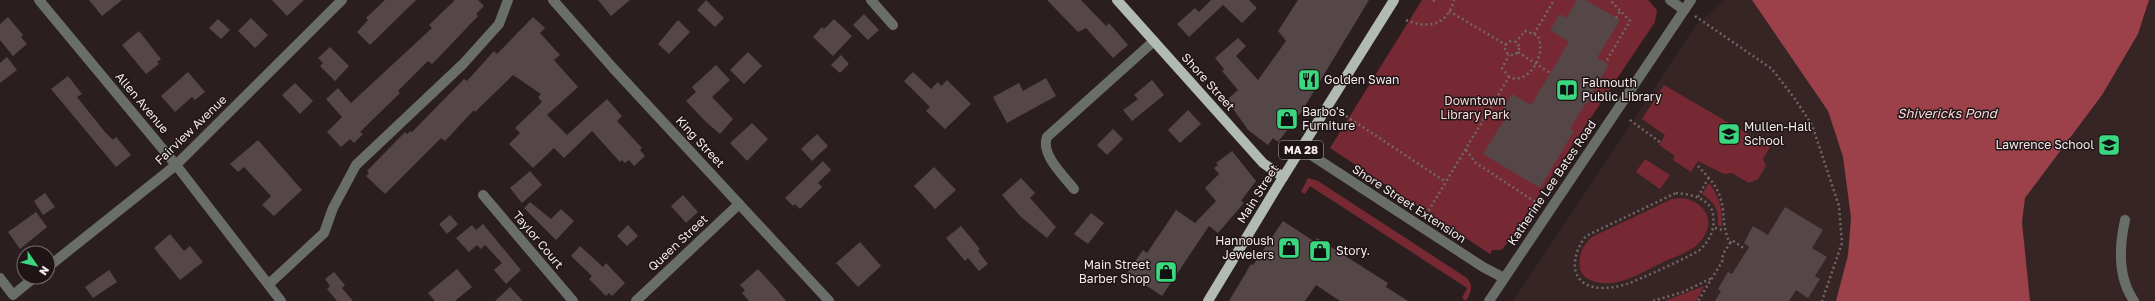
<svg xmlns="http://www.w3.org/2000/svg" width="2155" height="301" font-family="'Golos Text',sans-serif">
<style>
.built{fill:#372526}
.green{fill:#772933}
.water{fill:#9c414a}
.building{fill:#554748}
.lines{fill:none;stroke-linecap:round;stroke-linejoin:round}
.path{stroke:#726768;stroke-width:2.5;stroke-dasharray:2 3;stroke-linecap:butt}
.minor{stroke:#696e6a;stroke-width:10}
.major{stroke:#b1bbb4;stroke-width:10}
.labels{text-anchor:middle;stroke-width:3;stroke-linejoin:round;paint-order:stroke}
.shield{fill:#201516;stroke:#b4abac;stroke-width:1}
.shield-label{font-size:11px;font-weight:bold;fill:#f4ebec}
.poi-label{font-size:12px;fill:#f4ebec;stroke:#201516;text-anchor:start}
.street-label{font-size:12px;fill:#f4ebec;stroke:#201516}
.park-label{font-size:12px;fill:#f5dadb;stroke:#201516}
.water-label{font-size:13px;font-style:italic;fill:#f6dadb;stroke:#201516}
</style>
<rect width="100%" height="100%" fill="#2a1e1f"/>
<g class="built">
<polygon points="1724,0 1752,0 1828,111 1843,157 1851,218 1848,255 1836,301 1513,301 1697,24"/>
<polygon points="2149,0 2155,0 2155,301 2030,301 2022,222 2025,198 2102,95 2138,34"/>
</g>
<g class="green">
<polygon points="1422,0 1648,0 1657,10 1655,22 1505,246 1501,250 1492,250 1490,254 1330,148"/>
<polygon points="1664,85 1760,141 1765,138 1769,141 1770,147 1763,159 1766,166 1758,179 1749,183 1732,173 1724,174 1698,161 1691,172 1673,160 1675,156 1659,145 1665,135 1642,119"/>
<polygon points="1645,159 1670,175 1660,189 1636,172"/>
<path d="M1308,178l10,3 149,97c7,8 4,15 -1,23l-4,-3 5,-10 -157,-102 -5,8 -4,-2z"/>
<path d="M1709,183c11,13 13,27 13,43h-4c1,-16 -3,-23 -16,-32z"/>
<path d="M1684,198c25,6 33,28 13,47 -8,7 -22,12 -32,16 -23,11 -50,30 -75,19 -4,-2 -9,-6 -10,-11 -2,-13 2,-23 12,-32l80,-38z"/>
<polygon points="1704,286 1696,301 1665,301"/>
</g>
<polygon class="water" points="1752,0 2149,0 2138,34 2102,95 2025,198 2022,222 2030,301 1836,301 1848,255 1851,218 1843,157 1828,111"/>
<g class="building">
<polygon points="89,0 122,0 102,16"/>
<polygon points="272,0 304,0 287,16"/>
<polygon points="385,0 416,0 370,45 357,32 368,20 366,18"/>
<polygon points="455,0 478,0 484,6 476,14 478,16 441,55 432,64 428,61 398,91 400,93 360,132 363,134 354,143 350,139 341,147 327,132 342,117 326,99 338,88 351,103 432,28 429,25"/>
<polygon points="598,0 630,0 611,16"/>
<polygon points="706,0 724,18 715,27 697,10"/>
<polygon points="1047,0 1081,0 1106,26 1109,23 1128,45 1113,58 1086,28 1078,32"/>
<polygon points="1211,0 1249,0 1257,8 1242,23 1223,5 1189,37 1177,24 1195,8 1199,12"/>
<polygon points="1298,0 1369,0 1302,111 1278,142 1273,138 1268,145 1248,130 1227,100 1238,90 1222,71 1224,69 1215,58 1238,38 1246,46 1236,56 1258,80 1286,41 1278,31"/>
<polygon points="1577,0 1586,0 1620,20 1597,58 1609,64 1586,105 1585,104 1570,129 1574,131 1540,188 1483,154 1508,114 1502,110 1512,94 1531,105 1569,42 1550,30 1560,14 1566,18"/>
<polygon points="864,14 879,30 868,40 853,25"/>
<polygon points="8,17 23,35 21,37 27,44 13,56 0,40 0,24"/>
<polygon points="533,17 545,28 540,33 560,55 554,60 578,87 547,115 567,135 607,99 622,116 617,121 642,148 640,150 645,156 634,166 629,160 625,163 622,160 620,162 592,131 564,158 554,148 533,168 509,144 520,133 515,128 542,102 538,97 541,94 513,75 475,112 474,110 445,141 441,138 385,194 366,176 369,173 367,171 405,132 407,134 410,131 412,132 464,79 467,81 494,51 497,54"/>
<polygon points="251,18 268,35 255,48 238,31"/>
<polygon points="218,19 230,30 221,39 209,28"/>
<polygon points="834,19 852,36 833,56 813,37 822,27 824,29"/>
<polygon points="678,20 690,32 669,54 658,44"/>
<polygon points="139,31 161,59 157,62 159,64 146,74 122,45"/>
<polygon points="330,47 349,66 335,81 320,66 323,63 318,58"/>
<polygon points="748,52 762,66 744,84 730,70"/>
<polygon points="841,55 849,64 840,73 831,65"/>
<polygon points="7,57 17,70 0,83 0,63"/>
<polygon points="716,65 730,80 712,97 733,119 720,134 706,122 686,101 696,92 692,87"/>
<polygon points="188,72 205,92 195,100 192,97 175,112 161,96"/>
<polygon points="913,72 931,89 938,82 941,86 947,80 971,104 945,129 926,111 930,107 904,81"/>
<polygon points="68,76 82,94 77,97 105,132 113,140 116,137 131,155 116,167 51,89"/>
<polygon points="1046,78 1056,96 1007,123 993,97 1019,83 1023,91"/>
<polygon points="1152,80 1164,95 1132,121 1123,110 1138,99 1134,95"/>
<polygon points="295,83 313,101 300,114 282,95"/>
<polygon points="1188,110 1201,124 1180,143 1168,130"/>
<polygon points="752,123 768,139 747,161 730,143"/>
<polygon points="1113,129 1123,139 1107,155 1097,145"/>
<polygon points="817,134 828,146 812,161 801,149"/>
<polygon points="258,140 302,190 274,216 262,205 271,196 244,167 238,172 230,164"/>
<polygon points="1232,151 1256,181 1241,201 1244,203 1218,233 1209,226 1162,296 1127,273 1143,250 1147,253 1176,210 1195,223 1216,201 1205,188 1219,174 1214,168 1218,165 1216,163"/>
<polygon points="823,161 831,170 818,183 822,187 800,209 795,204 793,206 785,198"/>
<polygon points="934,167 956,190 935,209 914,186"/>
<polygon points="530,171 542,185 522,203 510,188"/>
<polygon points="1021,178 1035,193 1030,198 1056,227 1047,238 1021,217 1002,195"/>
<polygon points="45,193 55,207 43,215 34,201"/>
<polygon points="683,195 698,212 686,223 671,206"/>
<polygon points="530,202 551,219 561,209 574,221 556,240 524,208"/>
<polygon points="1785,207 1823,230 1812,248 1827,257 1815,276 1820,279 1808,298 1796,290 1789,301 1715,301 1721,291 1718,289 1728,272 1732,274 1749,247 1744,243 1753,226 1768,235"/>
<polygon points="36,212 47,227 20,249 8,232"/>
<polygon points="1091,213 1104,223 1088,244 1074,234"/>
<polygon points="450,215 458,224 447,234 439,224"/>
<polygon points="1283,221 1315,242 1317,238 1388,283 1386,287 1408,301 1340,301 1316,285 1305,301 1229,301 1251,264 1253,265"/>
<polygon points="483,224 521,270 506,284 494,270 502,263 485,245 481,249 477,245 469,252 456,238 472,225 476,230"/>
<polygon points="628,225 638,236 627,246 617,236"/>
<polygon points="961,226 980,249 978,251 988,264 979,271 968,258 965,261 946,238"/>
<polygon points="170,234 184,251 190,246 203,262 180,280 154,248"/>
<polygon points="860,242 881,266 858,287 836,263"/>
<polygon points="580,246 603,267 606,263 625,283 612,296 609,293 606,296 589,279 592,276 571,256"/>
<polygon points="457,269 472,287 455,301 435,301 428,293"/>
<polygon points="758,269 777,290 786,301 749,301 742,293 745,290 740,285"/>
<polygon points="109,270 117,282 93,298 85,287"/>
<polygon points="334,272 345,285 342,288 353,301 337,301 327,289 330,286 325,279"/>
<polygon points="510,287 523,301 495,301"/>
</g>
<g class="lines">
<g class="path">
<polyline points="1433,0 1437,3"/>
<polyline points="1449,11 1506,45"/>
<polyline points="1695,16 1772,69 1795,99 1812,125 1839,206 1842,243 1822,301"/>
<polyline points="1616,18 1620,11"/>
<path d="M1406,20c22,9 41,6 48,-20"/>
<polyline points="1534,34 1554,0"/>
<circle cx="1512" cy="48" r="7"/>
<polyline points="1518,52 1550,73"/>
<polyline points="1607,60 1630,21 1610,0"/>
<polyline points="1509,77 1502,68 1509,55"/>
<polyline points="1346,116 1446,182"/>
<polyline points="1630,120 1661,143"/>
<polyline points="1466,150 1476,163 1540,205"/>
<path d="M1698,166c8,9 19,19 22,31 6,17 1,28 10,46l-7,11 -1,8 -24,39"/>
<path d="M1676,193c14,1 34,5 37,21 2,15 -2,24 -12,35 -5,5 -65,32 -74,35 -9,3 -18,4 -27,4 -33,-3 -29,-33 -14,-52z"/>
<polyline points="1698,197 1709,177"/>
<path d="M1426,215l83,-138c21,9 39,-26 28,-42l-12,-4 -9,11"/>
<polyline points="1715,228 1723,230"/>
<polyline points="1730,243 1732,240 1745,249"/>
<polyline points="1653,301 1683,292 1712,278"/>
</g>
<g class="minor">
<polyline points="39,0 176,165 281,301"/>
<polyline points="553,0 613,68 829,301"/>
<polyline points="871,0 893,25"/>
<polyline points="1670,0 1684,10"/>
<polyline points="1302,149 1483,267 1504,278"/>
<path d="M1074,189c-10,-13 -34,-35 -27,-52l107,-96"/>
<polyline points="483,195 573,301"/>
<path d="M2125,220c-6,27 -7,58 9,81"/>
<polyline points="48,267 176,165 342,0"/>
<polyline points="0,278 13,295 35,277"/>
<polyline points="269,284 324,233 333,208 356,165 463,64 499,24 508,0"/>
<polyline points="636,301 739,204"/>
<polyline points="1489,301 1691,0"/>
</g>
<g class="major">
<polyline points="1117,0 1263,163 1283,177"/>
<polyline points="1208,301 1277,187 1394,0"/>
</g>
</g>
<defs>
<g id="restaurant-square" transform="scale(1.15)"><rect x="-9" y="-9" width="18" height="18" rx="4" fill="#3bd77e" stroke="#201516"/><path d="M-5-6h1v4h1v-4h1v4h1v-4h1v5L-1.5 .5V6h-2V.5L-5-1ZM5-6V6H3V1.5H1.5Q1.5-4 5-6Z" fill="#111"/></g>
<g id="library-square" transform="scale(1.15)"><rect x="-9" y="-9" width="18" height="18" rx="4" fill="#3bd77e" stroke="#201516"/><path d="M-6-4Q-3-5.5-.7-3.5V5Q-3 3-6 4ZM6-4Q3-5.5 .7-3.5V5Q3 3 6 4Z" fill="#111"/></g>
<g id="shop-square" transform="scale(1.15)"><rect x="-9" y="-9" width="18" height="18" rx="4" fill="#3bd77e" stroke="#201516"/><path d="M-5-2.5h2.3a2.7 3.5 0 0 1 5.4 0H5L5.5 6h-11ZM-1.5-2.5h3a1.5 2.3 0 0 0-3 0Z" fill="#111"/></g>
<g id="school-square" transform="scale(1.15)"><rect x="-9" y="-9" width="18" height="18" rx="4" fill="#3bd77e" stroke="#201516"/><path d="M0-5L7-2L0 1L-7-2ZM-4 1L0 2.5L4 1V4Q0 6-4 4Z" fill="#111"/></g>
</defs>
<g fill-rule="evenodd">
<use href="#restaurant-square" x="1309" y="80"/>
<use href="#library-square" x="1567" y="90"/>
<use href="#shop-square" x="1287" y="119"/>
<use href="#school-square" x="1729" y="134"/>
<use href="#school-square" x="2109" y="145"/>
<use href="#shop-square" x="1289" y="248"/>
<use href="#shop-square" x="1320" y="251"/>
<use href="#shop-square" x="1166" y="272"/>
</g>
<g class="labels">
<rect class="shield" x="1279" y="141" width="44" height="18" rx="3"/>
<g class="shield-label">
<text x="1301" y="154">MA 28</text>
</g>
<g class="poi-label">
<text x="1324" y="84">Golden Swan</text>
<text x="1582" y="87">Falmouth<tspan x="1582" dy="14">Public Library</tspan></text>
<text x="1302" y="116">Barbo's<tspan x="1302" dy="14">Furniture</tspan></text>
<text x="1744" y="131">Mullen-Hall<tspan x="1744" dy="14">School</tspan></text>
<text x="2094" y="149" text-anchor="end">Lawrence School</text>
<text x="1274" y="245" text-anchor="end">Hannoush<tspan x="1274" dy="14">Jewelers</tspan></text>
<text x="1336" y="255">Story.</text>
<text x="1150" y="269" text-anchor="end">Main Street<tspan x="1150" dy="14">Barber Shop</tspan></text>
</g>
<g class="street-label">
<text transform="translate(1208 82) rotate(48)" y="4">Shore Street</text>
<text transform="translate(142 103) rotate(50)" y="4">Allen Avenue</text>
<text transform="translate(191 130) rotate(-44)" y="4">Fairview Avenue</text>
<text transform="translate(700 142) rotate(47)" y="4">King Street</text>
<text transform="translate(1552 183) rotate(-56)" y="4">Katherine Lee Bates Road</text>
<text transform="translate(1258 194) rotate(-58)" y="4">Main Street</text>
<text transform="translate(1409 204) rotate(33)" y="4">Shore Street Extension</text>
<text transform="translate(538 240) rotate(50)" y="4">Taylor Court</text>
<text transform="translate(678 243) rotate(-43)" y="4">Queen Street</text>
</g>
<g class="park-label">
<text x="1475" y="105">Downtown<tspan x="1475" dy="14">Library Park</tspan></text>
</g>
<g class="water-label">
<text x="1947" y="118">Shivericks Pond</text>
</g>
</g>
<g transform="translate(36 265) rotate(124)"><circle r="19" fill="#201516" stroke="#756b6c"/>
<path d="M0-3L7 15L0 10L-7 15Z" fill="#3bd77e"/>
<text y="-6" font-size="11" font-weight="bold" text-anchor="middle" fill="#f4ebec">N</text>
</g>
</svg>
